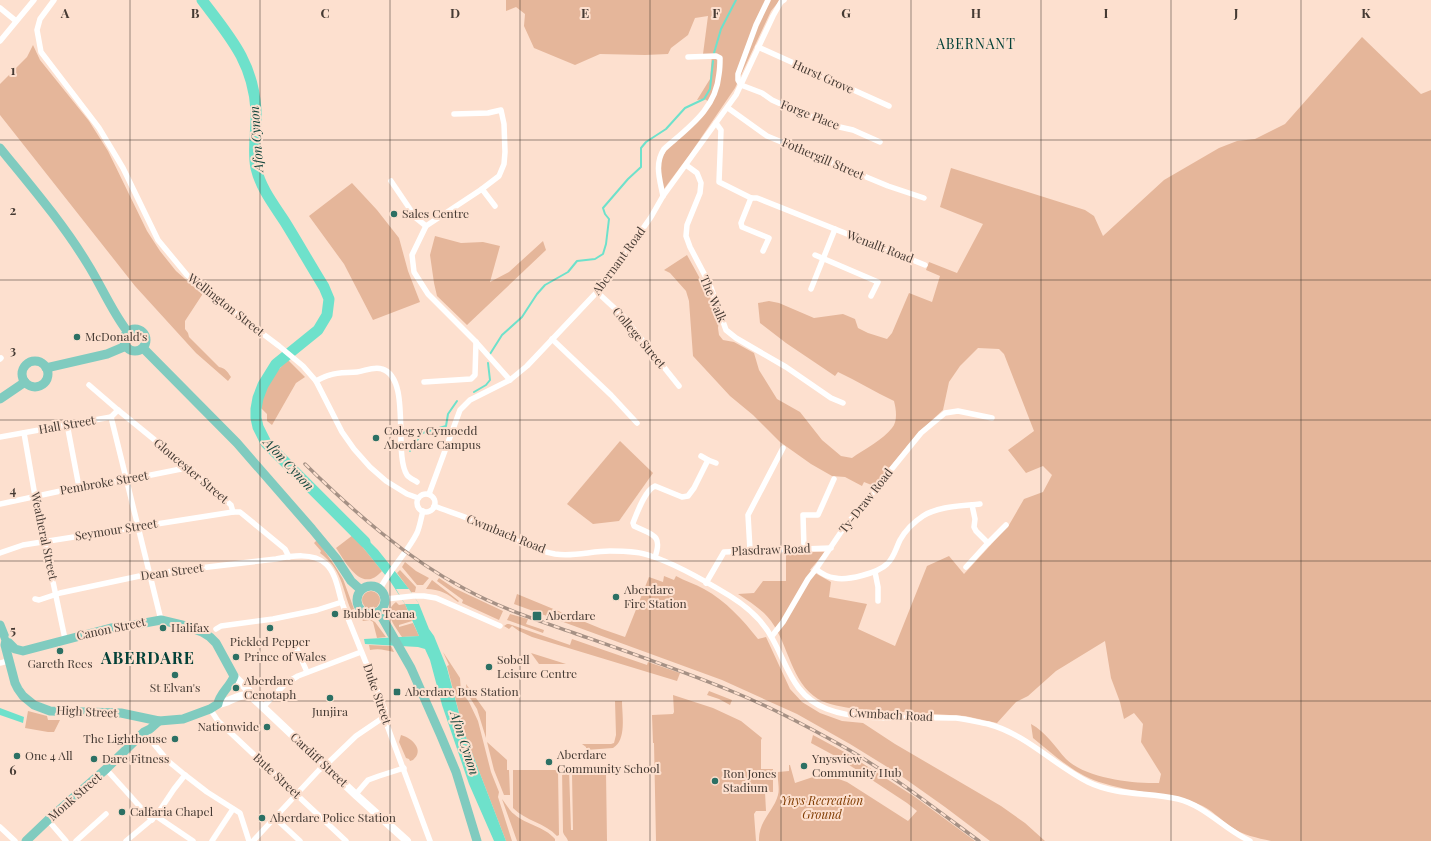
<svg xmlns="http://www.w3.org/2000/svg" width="1431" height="841" font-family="'Playfair Display',serif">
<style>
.green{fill:#e5b69a}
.water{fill:#6ee1cb}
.pier{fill:#fde0cf}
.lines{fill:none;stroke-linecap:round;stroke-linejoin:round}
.stream{stroke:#6ee1cb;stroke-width:2}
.river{stroke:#6ee1cb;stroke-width:11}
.street{stroke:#fff;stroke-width:5.5}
.secondary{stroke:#fff;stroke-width:8}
.primary{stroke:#80cbbf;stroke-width:9}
.rail-casing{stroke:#a69185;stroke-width:3.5}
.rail{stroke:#fde0cf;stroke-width:2;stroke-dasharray:6;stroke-linecap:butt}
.grid{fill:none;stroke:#453a33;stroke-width:1;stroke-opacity:0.55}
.poi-dot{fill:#2c7064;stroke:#fde0cf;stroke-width:1.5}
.labels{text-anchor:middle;stroke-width:4;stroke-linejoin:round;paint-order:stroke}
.street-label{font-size:12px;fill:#453a33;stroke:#fde0cf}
.poi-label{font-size:12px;fill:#453a33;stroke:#fde0cf;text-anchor:start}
.park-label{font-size:12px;font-style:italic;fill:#7f3b00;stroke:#fde0cf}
.water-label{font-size:13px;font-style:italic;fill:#14473e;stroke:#fde0cf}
.quarter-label{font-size:14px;letter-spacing:1px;fill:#034138;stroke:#fde0cf}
.district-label{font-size:16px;font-weight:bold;letter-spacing:1px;fill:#034138;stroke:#fde0cf}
.grid-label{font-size:13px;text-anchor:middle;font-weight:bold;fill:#453a33;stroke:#fde0cf;stroke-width:4;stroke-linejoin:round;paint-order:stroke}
</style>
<rect width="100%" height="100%" fill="#fde0cf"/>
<g class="green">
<path d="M506,0h274l-9,11 -36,77 -45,66 -26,35c-2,-7 -5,-17 -4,-25 2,-16 40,-48 52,-61l-8,-4 -7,1 13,-21 2,-25h-9l5,-38 -13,2 -7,17 -17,13 -3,6 -23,1 -45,-1 -25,11 -41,-17 -10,-22 1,-12 -9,-7 -10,4z"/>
<path d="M1362,37l59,57 10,-4v751h-160c-14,-3 -28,-6 -40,-14 -11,-8 -20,-18 -33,-23 -32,-12 -67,-11 -99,-22 -25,-8 -46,-28 -66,-44l-2,-14c15,8 24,23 35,35 19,19 67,25 93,24l2,-9 -20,-32 2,-18 -9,-11 -10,6 -4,-17 -9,-24 -6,-37 -49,30 -28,25 -12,6 -19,21 -32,-7 -109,-7c-12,-2 -28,-4 -38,-10 -27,-17 -29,-53 -47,-78 -8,-11 -21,-19 -33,-27l16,-1 9,-12h23v-29h39l-15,18 21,12 -2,15 38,7 -9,25 37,17 32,-80 22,-10 15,18 45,-49 15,-26 19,-7 9,-17 -9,-9 -17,7 -18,-23 26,-19 -30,-77 -5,-5 -21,-1 -18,18 -11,16 -6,28 -24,22 -45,54 -10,-4 -2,4 -17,-9 -13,-1 -21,-12 -31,-22 -27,-27 -23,-19 -37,-40 -4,-55 -3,-10 -16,-18 -6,-3 23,-15 22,40 10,25 -1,8 1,7 4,5 11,2 20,11 5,17 18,29 23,13 22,28 19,16 11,2c11,-8 32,-19 40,-30 6,-7 4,-19 2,-27 -19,-9 -37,-20 -56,-29l-3,4 -49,-33 -26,-20 -2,-20 11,-2 10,2 35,15 29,-4 12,5 3,9 10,5 19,6 5,-6 17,-40 23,9 8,-26 -14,-6 3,-8 28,11 26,-49 -43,-17 11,-39 134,42 9,6 9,20 61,-56 55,-32 18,-7 18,-2 30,-15z"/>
<path d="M33,45l7,15 49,61 19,30 39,80 13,20 16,20 26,23v1l-17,26v8l3,4 1,4 30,30c6,1 8,4 12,10l-3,4 -32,-28 -61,-67 -135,-171v-31l27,-27z"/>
<polygon points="352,183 377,210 399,238 408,271 420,302 373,320 344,264 309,216"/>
<polygon points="435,236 461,243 483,242 500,246 490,282 509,272 543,241 546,250 467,325 437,296 434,283 430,255"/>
<path d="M288,360l17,17 -9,6 -24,42 -5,-4v-7l-7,-7c4,-18 14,-35 28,-47z"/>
<polygon points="620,441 653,473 619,521 593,524 567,504"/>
<path d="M353,535l29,36c-20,23 -35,-7 -46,-23z"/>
<path d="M317,540l18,26 8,13 11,30 -3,1c-9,-22 -9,-41 -31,-57l1,-2 -7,-8z"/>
<polygon points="405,562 416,571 429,578 423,585 417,585 402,567"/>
<polygon points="400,570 416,587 415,592 411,592 397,573"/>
<path d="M664,576l10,4 2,-4c9,5 19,8 28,13 22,12 39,31 54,50l8,-2 24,52 12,13 18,11 22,8 21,2 32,21 106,62 24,17 20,18h-55l-45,-34 -48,-34 -47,-29 -53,-30 -75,-34 -208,-76 3,-10 85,35 23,8 24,-60 14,5z"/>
<polygon points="439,578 454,588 503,611 499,620 462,603 463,600 437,581"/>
<path d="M432,580l27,21 -1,1c-10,-8 -18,-13 -32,-13z"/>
<circle cx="371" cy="600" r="9"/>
<path d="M396,602l3,3 6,-1 7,17 -13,4v2l14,-4 6,13 -17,1c-7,-11 -20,-25 -6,-35z"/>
<polygon points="357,612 375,622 386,637 377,638 373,622 370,620 363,621"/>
<polygon points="510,614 528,619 526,624 544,630 543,633 507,620"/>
<polygon points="507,624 509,624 570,645 572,639 647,665 648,662 680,673 677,681 532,637 519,631 512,626 509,629 504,626"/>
<path d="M369,645l22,1 3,6c-9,-2 -15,-4 -24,-2z"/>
<polygon points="443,652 460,678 461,691 469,702 478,721 491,772 499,792 498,797 512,841 506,841 464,732 447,666 449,665"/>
<polygon points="531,653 566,664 539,664"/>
<polygon points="466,684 486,712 486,738 477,709 467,693"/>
<polygon points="709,691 732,700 730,705 719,699 707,695"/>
<polygon points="673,695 713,708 741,721 762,738 761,740 761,769 773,769 773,792 765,792 766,811 756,811 754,814 756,841 656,841 654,743 653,743 652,715 673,714 674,712"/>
<path d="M615,701h7c0,14 5,39 -9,47l-27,2v-3l-4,-3h29l3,-1 2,-8z"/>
<polygon points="28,711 47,716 48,720 60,720 54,732 48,732 25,728"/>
<path d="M401,735c11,3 24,15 12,25l-3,1 -1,-2 -3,-1 -7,-16z"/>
<path d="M813,735l35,19 67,43 60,44h-216c-1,-20 15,-30 19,-46 2,-7 -1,-15 0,-23l11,-1v-6h1l5,18 24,-8v-3l28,10 61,39 9,-10 -10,-8 -70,-46 -26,-14z"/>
<polygon points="487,742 507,760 507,770 509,770 510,795 504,795 494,770"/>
<path d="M564,767h5v2l2,61h2l-1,-57 34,-1 1,69h-39c-1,-4 -4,-5 -5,-9l-1,-63z"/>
<path d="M513,770h45l1,65 -2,1c-12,-13 -31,-15 -44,-28z"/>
<path d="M502,799c4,5 7,11 12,15 12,11 30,12 41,25v2h-38z"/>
</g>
<g class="water">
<polygon points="358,530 378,550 409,589 419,604 429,629 434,636 447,668 464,732 506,841 494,841 469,784 442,705 430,660 425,649 418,647 365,644 364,639 419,636 405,604 390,581 353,535"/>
<polygon points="0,708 24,717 23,723 0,715"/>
</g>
<polygon class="pier" points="396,589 409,589 419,604 405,604"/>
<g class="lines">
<g class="stream">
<polyline points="714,53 721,29 736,0"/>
<polyline points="490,354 502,335 522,317 537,294 545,285 568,272 577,261 595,259 603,254 606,244 609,219 605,214 603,208 628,179 641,167 641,148 646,142 666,129 685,108 704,99 710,89 713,61"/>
<polyline points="474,392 486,385 490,380 488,363"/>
<polyline points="410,451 422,433 446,426 448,414 457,401"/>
</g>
<path class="river" d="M202,0c28,37 51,62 54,110 1,19 -4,40 0,58 5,21 18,37 29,54 13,21 26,44 39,65l5,12 -2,16 -9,15 -42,34 -13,21 -5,13 -2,11v9l2,9 8,16 99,99"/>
<g class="street">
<polyline points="54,0 40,19 37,30 41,52 99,128 123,168 158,240 187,275 210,294 279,346 303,366 316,381 342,432 354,449 370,467 386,481 407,494 418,498"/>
<polyline points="768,0 756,25 738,74 738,80 741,85 762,93 772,100 783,105 835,126 853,130 880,142"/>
<polyline points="0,8 16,21"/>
<polyline points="0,41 34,0"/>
<polyline points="758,47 889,106"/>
<polyline points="728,108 767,136 888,186 924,198"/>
<polyline points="454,114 488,113 501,110 504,124 505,152 504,164 499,176 482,189 426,226 412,255 414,272 428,294 476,342 510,380"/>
<polyline points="716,123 721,130 719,182 751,198"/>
<polyline points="686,165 697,173 701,183 700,193 687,225 686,236 690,247 710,285 726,330 736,338 786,367 831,398 843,403"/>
<polyline points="391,181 416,218 426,226"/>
<polyline points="482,189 495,206"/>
<path d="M663,196c-3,-16 -9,-32 1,-47 25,-22 52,-40 55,-75 1,-6 1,-11 1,-16l-4,-2 -28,1"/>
<polyline points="751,198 757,198 925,265"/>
<polyline points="751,198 741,223 742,227 769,238 763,251"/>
<polyline points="815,255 878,282 871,296"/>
<polyline points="811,289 835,229"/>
<polyline points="597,292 623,316 679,386"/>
<polyline points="552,339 611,395 637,423"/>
<polyline points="0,359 1,358"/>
<path d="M316,381c4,-2 9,-5 14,-6 8,-3 18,-2 27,-3 8,-1 17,-6 25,-3 30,9 11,85 25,106 2,3 7,5 10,7"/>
<polyline points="424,382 471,379 475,375 476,342"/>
<polyline points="89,385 118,410 178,459 186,468 192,470 231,505 233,512"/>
<polyline points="118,410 111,417 161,620"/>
<polyline points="67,424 79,487"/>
<polyline points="24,433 35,496 65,639"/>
<polyline points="0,437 111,417"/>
<polyline points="701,456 708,460"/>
<polyline points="429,494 460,410 470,400 510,380 527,366 597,292 608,278 651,217 663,196 736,95 773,16 781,2 784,0"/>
<circle cx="426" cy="503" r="9"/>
<polyline points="0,504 79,487 126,480 186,468"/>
<polyline points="972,505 975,519 974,527 976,531 988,543 1006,525"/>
<path d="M434,506c16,6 33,11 48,18 23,11 47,25 73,30 19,3 36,-3 55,-3 13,0 29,0 41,5 25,8 56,26 79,40 16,10 33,25 42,42 16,28 21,58 55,71 36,14 89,7 129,9 10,1 21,4 32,6 38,10 66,41 100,58 29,14 60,10 90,17 28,7 47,31 72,42"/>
<polyline points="804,548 803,515 818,515 834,479"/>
<polyline points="750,550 748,515 783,448"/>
<polyline points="0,553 23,545 233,512 240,512 285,549 289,557"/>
<path d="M655,557c8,-23 -3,-22 -21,-31l-1,-3c4,-10 12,-33 22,-37l27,11 6,-1 6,-8 14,-28 8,3"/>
<polyline points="966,567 988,543"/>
<path d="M816,569c6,5 11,8 19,9 12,3 43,-5 52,-14 7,-6 9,-16 13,-24 5,-9 14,-18 23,-24 15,-10 39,-10 57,-12"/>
<polyline points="875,572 878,587 878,601"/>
<polyline points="706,583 724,552 831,548"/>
<path d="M380,589c10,-20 27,-36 37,-56 3,-7 4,-15 6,-22"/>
<path d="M35,599l4,1 21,-7 89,-19 127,-15c15,-3 37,-7 50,5 10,9 12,26 16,39 14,36 29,71 43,108l-1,6 46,124"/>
<polyline points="386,599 413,596 424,596 436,598 500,626"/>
<polyline points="216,629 221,626 273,619 317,610 342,602"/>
<polyline points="772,636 783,622 808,579 816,569 843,529 921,433 945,413 958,411 992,418"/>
<polyline points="296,647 307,672"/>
<polyline points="0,663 8,661"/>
<polyline points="263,707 286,683 298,676 361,652"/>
<polyline points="210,709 218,721 346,841"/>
<polyline points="144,732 168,761 185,775 207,792 240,813 249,841"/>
<polyline points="106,769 152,820"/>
<polyline points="356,794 368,780 379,776 404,768"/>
<polyline points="156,816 193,841"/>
<polyline points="275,818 300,841"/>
<polyline points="48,820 66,841"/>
<polyline points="0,827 15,841"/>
<polyline points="76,841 106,814"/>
<polyline points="126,841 156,816 174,789 185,775"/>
<polyline points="212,841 233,809"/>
<polyline points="253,841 319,770 328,763 356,736 384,717"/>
</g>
<g class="secondary">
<polyline points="234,676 250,692 250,695 357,796 407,841"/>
<path d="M218,704c12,-1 17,-10 32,-9"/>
</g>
<g class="primary">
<path d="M0,148c30,37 62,74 87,115 14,22 24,47 40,68"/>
<circle cx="135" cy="340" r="11"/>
<polyline points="143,348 237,443 312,529 336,558 351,581 361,590"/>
<circle cx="35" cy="374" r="13"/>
<polyline points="46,368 107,354 126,346"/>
<polyline points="0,399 25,382"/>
<circle cx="371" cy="600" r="14"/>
<polyline points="379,612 411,668 441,736 456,772 477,841"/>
<path d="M0,625l6,15 -1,5 10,38 3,6 5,7 11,9 16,6 71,2 38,8 24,-2 27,-10 8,-5c1,-10 13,-18 16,-28l-18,-33 -6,-6 -8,-5 -16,-6 -25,-6 -33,6 -17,2 -88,23 -8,-2 -9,-9"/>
<polyline points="26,841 48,820 106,769 144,732 150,729 159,721"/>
</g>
<g class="rail-casing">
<path id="rail" d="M305,464c48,47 101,94 160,125 35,19 72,31 109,44 54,19 109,38 162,60 39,16 78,37 115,58 45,27 86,59 128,90"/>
</g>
<use href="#rail" class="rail"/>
</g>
<path class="grid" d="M130,0v841M260,0v841M390,0v841M520,0v841M650,0v841M781,0v841M911,0v841M1041,0v841M1171,0v841M1301,0v841M0,140h1431M0,280h1431M0,420h1431M0,561h1431M0,701h1431"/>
<g class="poi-dot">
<circle cx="394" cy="214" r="4"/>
<circle cx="77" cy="337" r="4"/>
<circle cx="376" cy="438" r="4"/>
<circle cx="616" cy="597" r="4"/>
<circle cx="335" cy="614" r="4"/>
<rect x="532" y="611" width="10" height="10" rx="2"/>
<circle cx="163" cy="628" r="4"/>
<circle cx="270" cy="628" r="4"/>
<circle cx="60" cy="651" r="4"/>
<circle cx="236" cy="657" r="4"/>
<circle cx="489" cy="667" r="4"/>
<circle cx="175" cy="675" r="4"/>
<circle cx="236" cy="688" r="4"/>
<rect x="393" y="688" width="8" height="8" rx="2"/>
<circle cx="330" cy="698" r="4"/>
<circle cx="267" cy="727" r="4"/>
<circle cx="175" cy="739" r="4"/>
<circle cx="17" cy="756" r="4"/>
<circle cx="94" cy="759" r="4"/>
<circle cx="549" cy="762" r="4"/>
<circle cx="804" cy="766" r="4"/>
<circle cx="715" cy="781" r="4"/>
<circle cx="122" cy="812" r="4"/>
<circle cx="262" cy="818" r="4"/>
</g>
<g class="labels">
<g class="street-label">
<text transform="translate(823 77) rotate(24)" y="4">Hurst Grove</text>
<text transform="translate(810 115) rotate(21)" y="4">Forge Place</text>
<text transform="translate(823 159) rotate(23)" y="4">Fothergill Street</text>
<text transform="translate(880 247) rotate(21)" y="4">Wenallt Road</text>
<text transform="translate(619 261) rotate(-54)" y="4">Abernant Road</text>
<text transform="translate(713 299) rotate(67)" y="4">The Walk</text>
<text transform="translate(226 305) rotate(38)" y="4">Wellington Street</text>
<text transform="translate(639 338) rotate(50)" y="4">College Street</text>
<text transform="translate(67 425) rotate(-10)" y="4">Hall Street</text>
<text transform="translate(191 471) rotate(40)" y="4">Gloucester Street</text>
<text transform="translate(104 483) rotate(-10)" y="4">Pembroke Street</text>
<text transform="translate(866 501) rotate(-52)" y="4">Ty-Draw Road</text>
<text transform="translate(116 530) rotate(-9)" y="4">Seymour Street</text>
<text transform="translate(506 534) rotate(22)" y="4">Cwmbach Road</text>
<text transform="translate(44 536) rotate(78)" y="4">Weatheral Street</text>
<text transform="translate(771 550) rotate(-2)" y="4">Plasdraw Road</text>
<text transform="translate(172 572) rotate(-8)" y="4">Dean Street</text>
<text transform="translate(111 629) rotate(-12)" y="4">Canon Street</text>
<text transform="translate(377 694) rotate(71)" y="4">Duke Street</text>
<text transform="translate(87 712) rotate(3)" y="4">High Street</text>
<text transform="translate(891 715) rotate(3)" y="4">Cwmbach Road</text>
<text transform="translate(319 760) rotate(43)" y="4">Cardiff Street</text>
<text transform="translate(277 776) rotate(43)" y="4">Bute Street</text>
<text transform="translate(75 797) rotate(-41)" y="4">Monk Street</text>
</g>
<g class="poi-label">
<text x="402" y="218">Sales Centre</text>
<text x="85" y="341">McDonald's</text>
<text x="384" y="435">Coleg y Cymoedd<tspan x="384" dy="14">Aberdare Campus</tspan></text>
<text x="624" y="594">Aberdare<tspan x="624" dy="14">Fire Station</tspan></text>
<text x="343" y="618">Bubble Teana</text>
<text x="546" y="620">Aberdare</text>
<text x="171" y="632">Halifax</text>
<text x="270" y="646" text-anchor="middle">Pickled Pepper</text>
<text x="244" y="661">Prince of Wales</text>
<text x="497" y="664">Sobell<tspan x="497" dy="14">Leisure Centre</tspan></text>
<text x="60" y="668" text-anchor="middle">Gareth Rees</text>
<text x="244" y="685">Aberdare<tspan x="244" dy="14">Cenotaph</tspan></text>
<text x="175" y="692" text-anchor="middle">St Elvan's</text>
<text x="405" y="696">Aberdare Bus Station</text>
<text x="330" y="716" text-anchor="middle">Junjira</text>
<text x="259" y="731" text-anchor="end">Nationwide</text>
<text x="167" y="743" text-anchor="end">The Lighthouse</text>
<text x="557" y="759">Aberdare<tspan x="557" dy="14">Community School</tspan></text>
<text x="25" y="760">One 4 All</text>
<text x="102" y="763">Dare Fitness</text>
<text x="812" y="763">Ynysview<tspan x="812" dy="14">Community Hub</tspan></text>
<text x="723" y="778">Ron Jones<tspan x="723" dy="14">Stadium</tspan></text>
<text x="130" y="816">Calfaria Chapel</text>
<text x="270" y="822">Aberdare Police Station</text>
</g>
<g class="park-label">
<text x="822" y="805">Ynys Recreation<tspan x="822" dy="14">Ground</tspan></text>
</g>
<g class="water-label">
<text transform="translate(256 139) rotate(-94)" y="5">Afon Cynon</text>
<text transform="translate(289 464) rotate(47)" y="5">Afon Cynon</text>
<text transform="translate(465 743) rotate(72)" y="5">Afon Cynon</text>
</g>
<g class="quarter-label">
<text x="976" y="49">ABERNANT</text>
</g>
<g class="district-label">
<text x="148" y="664">ABERDARE</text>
</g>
</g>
<g class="grid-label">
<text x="65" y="18">A</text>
<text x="195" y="18">B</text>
<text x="325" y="18">C</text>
<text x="455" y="18">D</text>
<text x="585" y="18">E</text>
<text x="716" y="18">F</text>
<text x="846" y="18">G</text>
<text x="976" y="18">H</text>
<text x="1106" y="18">I</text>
<text x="1236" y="18">J</text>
<text x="1366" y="18">K</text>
<text x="13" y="75">1</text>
<text x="13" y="215">2</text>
<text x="13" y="355">3</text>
<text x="13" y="495">4</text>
<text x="13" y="635">5</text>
<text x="13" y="775">6</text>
</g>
</svg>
